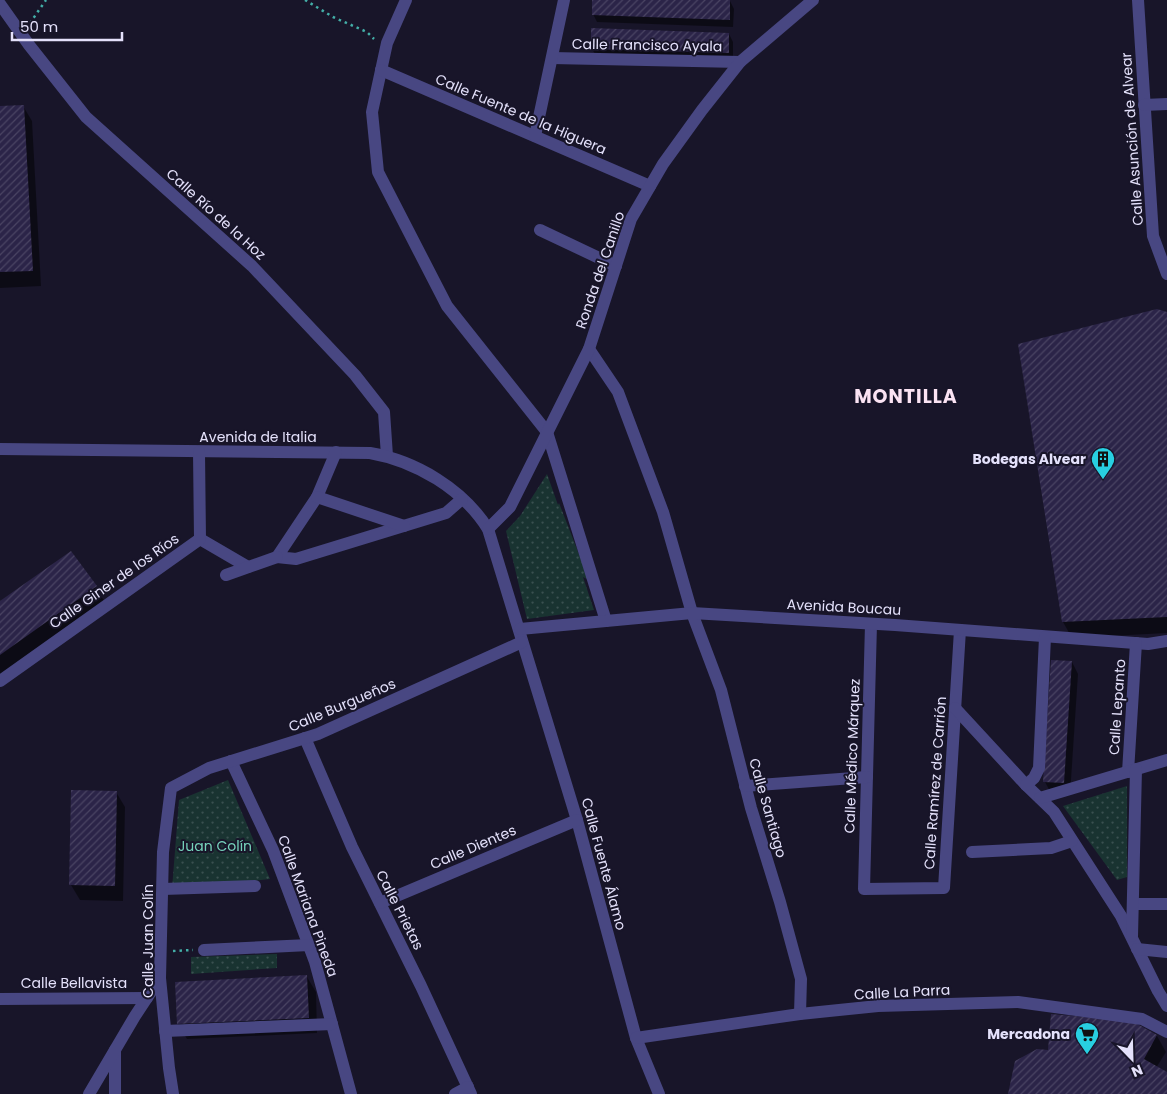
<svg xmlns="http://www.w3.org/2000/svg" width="1167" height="1094" font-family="Poppins,sans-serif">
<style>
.park{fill:url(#park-dots)}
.shadow{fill:#0007}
.building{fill:url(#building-hatch)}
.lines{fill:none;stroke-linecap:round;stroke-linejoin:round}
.path{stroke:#43aea7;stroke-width:2.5;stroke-dasharray:2.5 4;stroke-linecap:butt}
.minor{stroke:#484782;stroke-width:12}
.labels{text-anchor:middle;stroke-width:4;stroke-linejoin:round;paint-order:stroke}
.street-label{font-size:14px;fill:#e4e1fb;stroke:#181529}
.poi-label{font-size:14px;font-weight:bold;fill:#e4e1fb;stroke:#181529;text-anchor:end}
.park-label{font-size:14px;fill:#76d2bb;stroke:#181529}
.district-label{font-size:19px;font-weight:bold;letter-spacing:1px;fill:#fbe3f3;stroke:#181529}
</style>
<defs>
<pattern id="park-dots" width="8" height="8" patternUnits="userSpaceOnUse" patternTransform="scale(1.25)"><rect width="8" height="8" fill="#193331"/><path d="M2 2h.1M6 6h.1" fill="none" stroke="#3a5050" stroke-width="1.8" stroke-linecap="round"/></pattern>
<pattern id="building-hatch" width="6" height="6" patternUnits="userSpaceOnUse" patternTransform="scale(1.25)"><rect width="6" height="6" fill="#2b2448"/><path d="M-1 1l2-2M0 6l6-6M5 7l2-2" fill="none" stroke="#4a4463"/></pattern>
</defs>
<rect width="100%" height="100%" fill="#181529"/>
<g class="park">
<polygon points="547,474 558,505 559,503 589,580 583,577 594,610 527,619 506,531 520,516"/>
<polygon points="228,780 270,879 172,889 179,800"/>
<polygon points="1127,786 1127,877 1117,880 1063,806"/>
<polygon points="277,954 277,968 191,974 191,957"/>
</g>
<g class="shadow">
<polygon points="593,0 730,1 734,9 733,27 597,22 593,14"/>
<polygon points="729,34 733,42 733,60 596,56 592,49"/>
<polygon points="23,106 32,121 41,286 0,288 0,107"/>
<polygon points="1167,313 1167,633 1072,638 1063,622"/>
<polygon points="71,552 105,602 0,677 0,603"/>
<polygon points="1072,662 1078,674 1070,795 1051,793 1045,782"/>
<polygon points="116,792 125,807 123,901 80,900 71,885"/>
<polygon points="307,977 316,992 317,1033 187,1039 178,1024"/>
<polygon points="1131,1022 1157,1036 1166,1052 1156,1068 1167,1074 1167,1094 1009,1094 1049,1051"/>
</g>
<g class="building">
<polygon points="592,0 730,0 730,20 592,15"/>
<polygon points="591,28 729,33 729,53 591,49"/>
<polygon points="24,105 33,271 0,272 0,106"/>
<polygon points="1157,309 1167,312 1167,617 1062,622 1018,344"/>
<polygon points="71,551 97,586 0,655 0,601"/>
<polygon points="1051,660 1072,661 1064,783 1043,782"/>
<polygon points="71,790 117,791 115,886 69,885"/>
<polygon points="307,975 309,1018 177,1024 175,982"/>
<polygon points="1051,1014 1132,1021 1157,1035 1144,1059 1167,1072 1167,1094 1008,1094 1015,1061 1037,1049 1048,1050"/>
</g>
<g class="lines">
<g class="path">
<polyline points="305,0 333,17 367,32 374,39"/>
<polyline points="30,23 46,0"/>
<polyline points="173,951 193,950"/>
</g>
<g class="minor">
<polyline points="406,0 387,43 372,112 378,172 447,306 547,432 606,621"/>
<polyline points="1138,0 1153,236 1167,274"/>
<polyline points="0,4 29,45 86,117 252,266 355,375 384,412 387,456"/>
<polyline points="552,58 740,62"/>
<polyline points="381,70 650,186"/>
<polyline points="1144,105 1167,104"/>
<polyline points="535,136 564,0"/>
<polyline points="540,230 616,266"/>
<polyline points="589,349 618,392 663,512 692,613 721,690 751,808 780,902 801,979 800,1014"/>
<path d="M0,449l370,4c46,8 93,36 118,76l89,291 59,218 23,56"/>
<polyline points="336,452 317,497 277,557 296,559 446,513 462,499"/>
<polyline points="317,497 404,526"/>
<polyline points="488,529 510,507 589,349 631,219 663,164 702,110 740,62 813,0"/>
<polyline points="200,539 248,567"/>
<polyline points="226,575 277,557"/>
<polyline points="871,624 864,889 944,888 960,630"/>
<polyline points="520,629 692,613 895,625 1148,644 1167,641"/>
<polyline points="0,681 200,539 199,452"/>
<polyline points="955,708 1026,785 1054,812 1121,916 1158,991 1167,1006"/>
<polyline points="305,738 352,847 421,986 471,1094"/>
<polyline points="231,761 273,850 315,962 351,1094"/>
<polyline points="1128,772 1136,643"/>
<polyline points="1026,785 1034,778 1039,768 1045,637"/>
<polyline points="745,786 867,777"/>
<polyline points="1040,798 1167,760"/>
<polyline points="972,852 1051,848 1072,841"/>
<polyline points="163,889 255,886"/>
<polyline points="380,903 577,820"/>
<polyline points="1133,904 1167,904"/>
<polyline points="1132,936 1136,769"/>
<polyline points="1137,949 1167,952"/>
<polyline points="204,950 309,945"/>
<polyline points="0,999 147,998"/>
<polyline points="165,1031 332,1024"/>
<polyline points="636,1038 800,1014 878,1006 1018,1002 1142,1019 1167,1032"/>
<polyline points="115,1050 115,1094"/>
<polyline points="89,1094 135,1016 160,978"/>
<polyline points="173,1094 169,1068 160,978 163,852 171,788 209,768 318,734 522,642"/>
<polyline points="455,1094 468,1087"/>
</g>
</g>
<defs>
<g id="building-pin" transform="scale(1.25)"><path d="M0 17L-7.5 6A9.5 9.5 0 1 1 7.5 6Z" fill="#28cfe1" stroke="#181529"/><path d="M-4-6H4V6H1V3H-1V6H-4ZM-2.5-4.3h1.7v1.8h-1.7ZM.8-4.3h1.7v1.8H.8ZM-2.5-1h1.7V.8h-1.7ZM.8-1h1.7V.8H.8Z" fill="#111"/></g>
<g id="supermarket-pin" transform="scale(1.25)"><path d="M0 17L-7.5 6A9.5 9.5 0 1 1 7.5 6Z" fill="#28cfe1" stroke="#181529"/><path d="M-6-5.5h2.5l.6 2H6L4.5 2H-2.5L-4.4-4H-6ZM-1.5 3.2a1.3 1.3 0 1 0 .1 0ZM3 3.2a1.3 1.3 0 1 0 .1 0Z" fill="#111"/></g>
</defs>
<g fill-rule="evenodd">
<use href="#building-pin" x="1103" y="459"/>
<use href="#supermarket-pin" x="1087" y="1034"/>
</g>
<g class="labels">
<g class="street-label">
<text transform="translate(647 45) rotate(1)" y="5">Calle Francisco Ayala</text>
<text transform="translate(521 114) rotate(23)" y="5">Calle Fuente de la Higuera</text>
<text transform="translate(1132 139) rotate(-94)" y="5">Calle Asunción de Alvear</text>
<text transform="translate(216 214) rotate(42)" y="5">Calle Río de la Hoz</text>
<text transform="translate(600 270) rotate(-71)" y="5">Ronda del Canillo</text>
<text x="258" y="442">Avenida de Italia</text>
<text transform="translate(114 581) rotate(-35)" y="5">Calle Giner de los Ríos</text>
<text transform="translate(844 607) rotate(3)" y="5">Avenida Boucau</text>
<text transform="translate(342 705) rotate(-23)" y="5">Calle Burgueños</text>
<text transform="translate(1117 707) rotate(-86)" y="5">Calle Lepanto</text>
<text transform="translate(852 756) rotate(-88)" y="5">Calle Médico Márquez</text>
<text transform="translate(935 783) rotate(-86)" y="5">Calle Ramírez de Carrión</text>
<text transform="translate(768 808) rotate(74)" y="5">Calle Santiago</text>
<text transform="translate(473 847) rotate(-23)" y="5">Calle Dientes</text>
<text transform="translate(604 864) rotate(75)" y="5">Calle Fuente Álamo</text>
<text transform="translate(308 906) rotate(70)" y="5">Calle Mariana Pineda</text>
<text transform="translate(400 910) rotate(63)" y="5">Calle Prietas</text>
<text transform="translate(148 941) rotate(-90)" y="5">Calle Juan Colín</text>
<text x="74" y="988">Calle Bellavista</text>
<text transform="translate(902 992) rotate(-3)" y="5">Calle La Parra</text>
</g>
<g class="poi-label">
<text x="1086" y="464">Bodegas Alvear</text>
<text x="1070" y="1039">Mercadona</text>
</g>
<g class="park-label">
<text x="215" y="851">Juan Colín</text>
</g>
<g class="district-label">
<text x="906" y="403">MONTILLA</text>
</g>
</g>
<g transform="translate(1132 1059) rotate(157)" stroke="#181529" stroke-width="4" paint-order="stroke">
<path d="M0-4L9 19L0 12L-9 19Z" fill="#e4e1fb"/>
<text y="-8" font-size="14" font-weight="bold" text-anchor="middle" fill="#e4e1fb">N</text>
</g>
<path d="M12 32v8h110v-8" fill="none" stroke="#e4e1fb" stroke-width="2.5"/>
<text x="20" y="32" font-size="15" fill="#e4e1fb" stroke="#181529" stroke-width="4" paint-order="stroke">50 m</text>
</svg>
